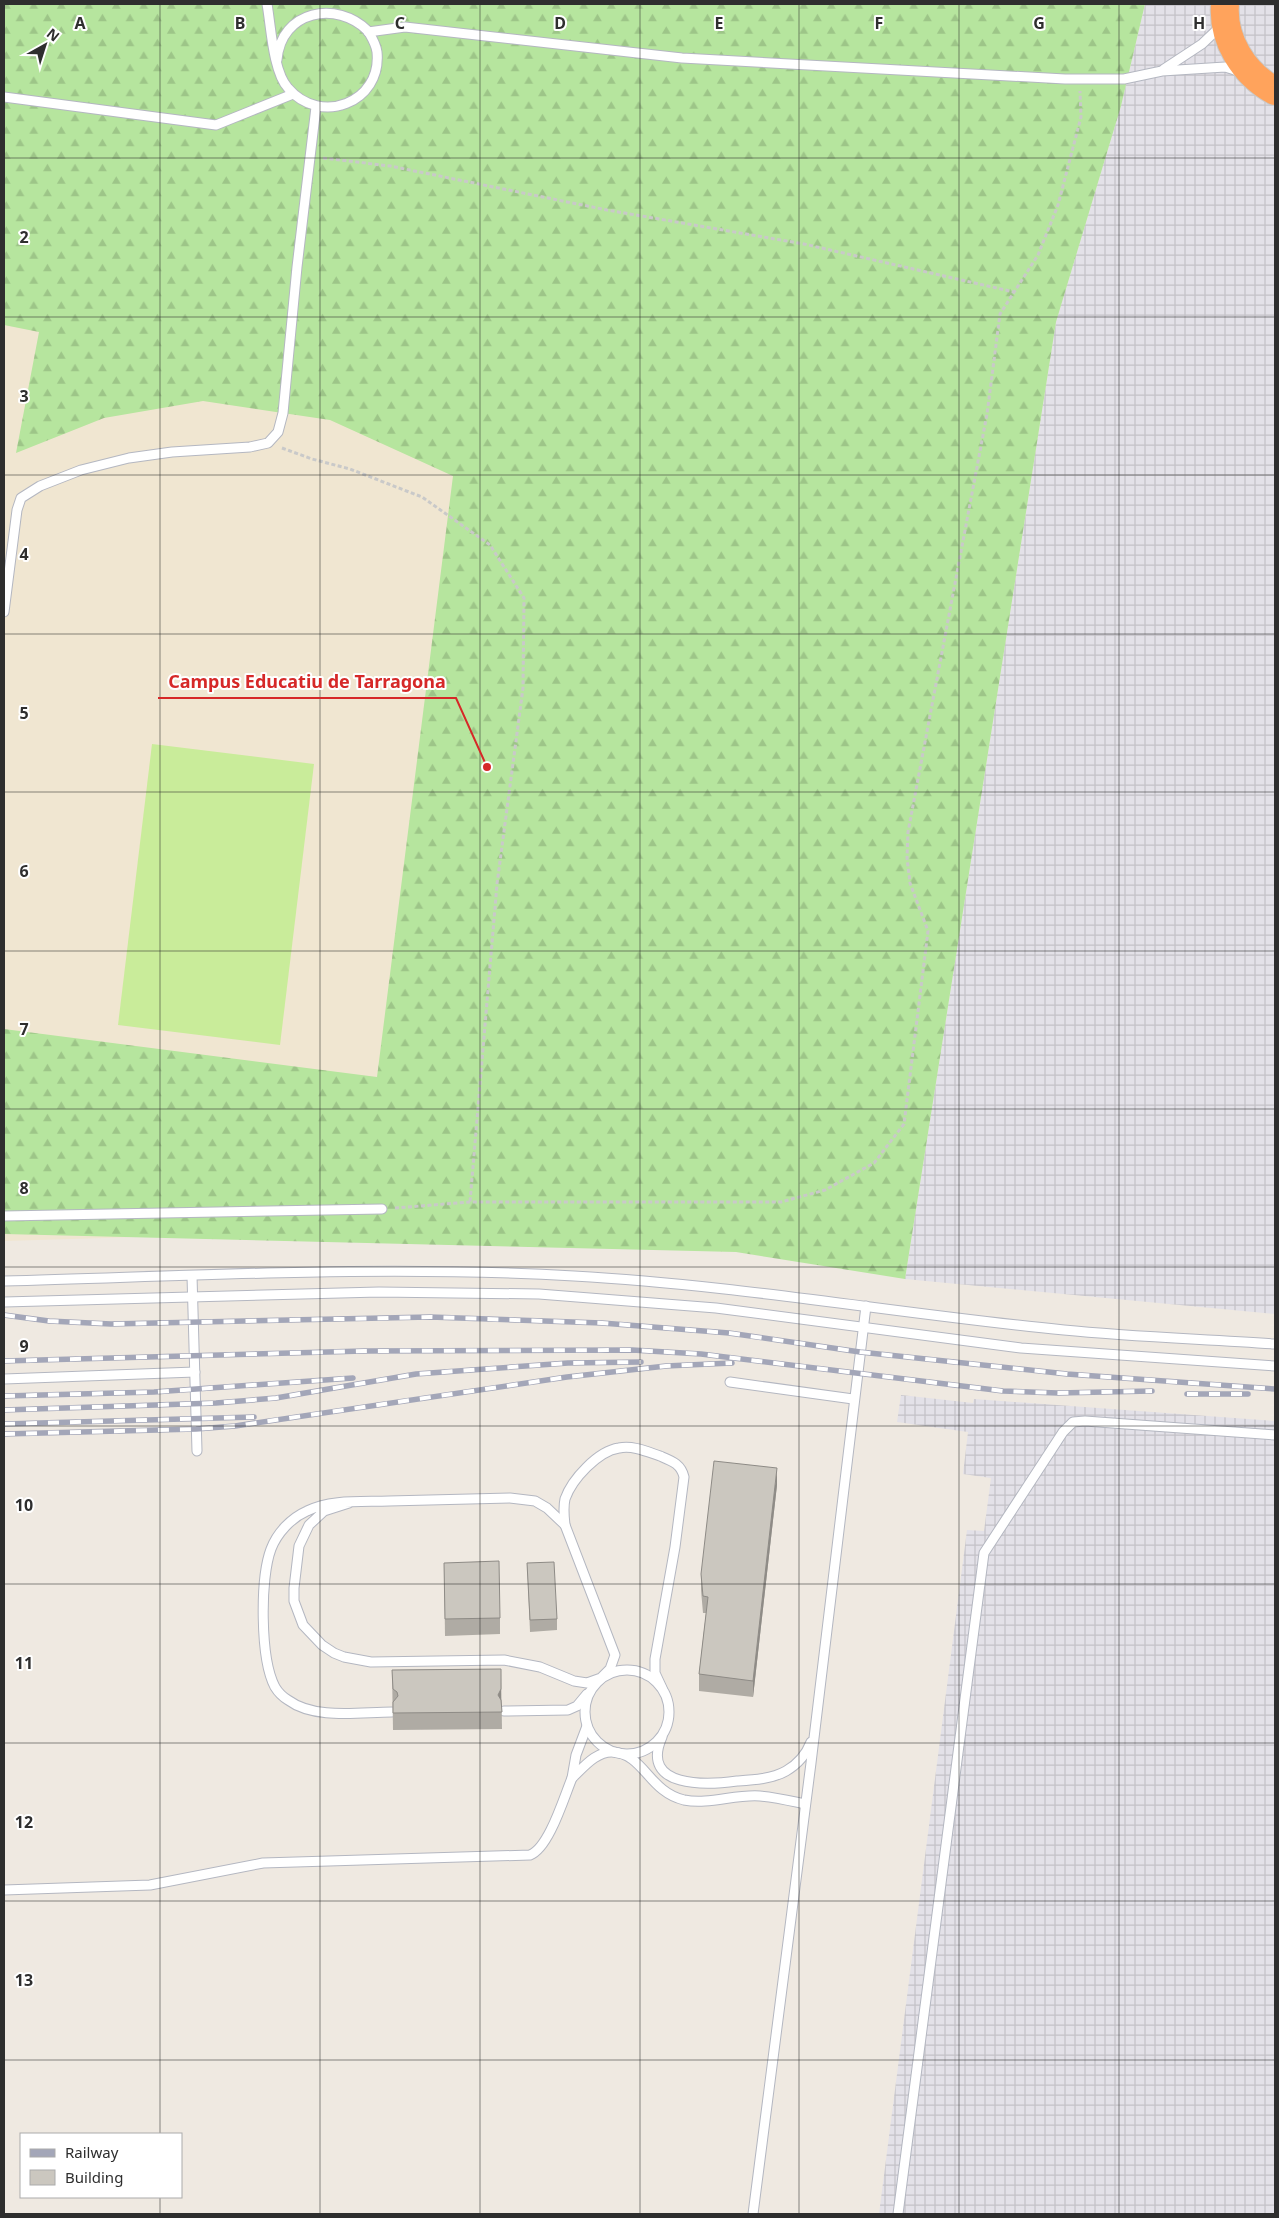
<svg xmlns="http://www.w3.org/2000/svg" width="1279" height="2218" font-family="'Noto Sans',sans-serif">
<style>
.industrial{fill:url(#industrial-grid)}
.education{fill:#f0e6d1}
.forest{fill:url(#forest-firs)}
.pitch{fill:#c9ec9a}
.lines{fill:none;stroke-linecap:round;stroke-linejoin:round}
.lane-casing{stroke:#b4b7c1;stroke-width:11}
.highway-casing{stroke:#c9c9c9;stroke-width:30}
.path{stroke:#c9c9c9;stroke-width:3;stroke-dasharray:4 2.5;stroke-linecap:butt}
.lane{stroke:#fff;stroke-width:9}
.highway{stroke:#ffa35c;stroke-width:28}
.rail-casing{stroke:#a3a6b8;stroke-width:5.5}
.rail{stroke:#fff;stroke-width:4;stroke-dasharray:11;stroke-linecap:butt}
.wall{fill:#afaba4}
.shaded-wall{fill:#8e8b86}
.building{fill:#cbc7bf;stroke:#8e8b86}
.grid{fill:none;stroke:#2e2e2e;stroke-width:1;stroke-opacity:0.55}
.grid-label{font-size:16px;text-anchor:middle;font-weight:bold;fill:#2e2e2e;stroke:#fff;stroke-width:4;stroke-linejoin:round;paint-order:stroke}
.leader{fill:none;stroke:#d62828;stroke-width:2}
.callout-dot{fill:#d62828;stroke:#fff;stroke-width:2}
.callout-label{font-size:18px;text-anchor:middle;font-weight:bold;fill:#d62828;stroke:#fff;stroke-width:4;stroke-linejoin:round;paint-order:stroke}
</style>
<defs>
<pattern id="industrial-grid" width="8" height="8" patternUnits="userSpaceOnUse" patternTransform="scale(1.25)"><rect width="8" height="8" fill="#e3e1e8"/><path d="M0 4h8M4 0v8" fill="none" stroke="#c3c1c7"/></pattern>
<pattern id="forest-firs" width="22" height="20" patternUnits="userSpaceOnUse" patternTransform="scale(1.25)"><rect width="22" height="20" fill="#b6e59e"/><path d="M5 1l3.5 6h-7zM16 11l3.5 6h-7z" fill="#9dc588"/></pattern>
</defs>
<rect width="100%" height="100%" fill="#efe9e1"/>
<g class="industrial">
<polygon points="1145,4 1275,4 1275,1314 905,1279 1056,322 1121,106"/>
<polygon points="901,1395 973,1403 974,1399 1275,1421 1275,2214 879,2214 967,1530 984,1531 991,1478 963,1474 968,1432 897,1422"/>
</g>
<polygon class="education" points="4,4 1035,321 906,1214 4,1241"/>
<polygon class="forest" points="4,4 1145,4 1121,106 1056,322 905,1279 736,1252 4,1234 4,1029 377,1077 453,476 330,420 203,401 104,418 16,453 39,332 4,325"/>
<polygon class="pitch" points="152,744 314,764 280,1045 118,1025"/>
<g class="lines">
<g class="lane-casing">
<g id="lane">
<path d="M267,4c4,22 6,68 21,84 32,38 94,15 89,-36 -1,-8 -5,-14 -9,-21 -31,-31 -87,-21 -91,29"/>
<polyline points="368,32 405,27 682,58 1065,79 1124,79 1162,71 1225,67 1241,72"/>
<polyline points="1164,69 1202,44 1221,26"/>
<polyline points="4,97 216,125 293,94"/>
<polyline points="4,612 17,510 21,498 40,486 81,470 129,458 172,452 250,447 268,443 278,432 283,413 297,267 316,107"/>
<polyline points="4,1216 382,1209"/>
<polyline points="192,1276 197,1451"/>
<path d="M4,1281c190,-5 380,-16 570,-5 164,9 326,38 490,54 70,7 141,9 211,14"/>
<polyline points="4,1302 379,1292 539,1294 716,1308 1021,1348 1275,1366"/>
<polyline points="4,1379 195,1372"/>
<polyline points="730,1382 853,1399"/>
<path d="M349,1503l-25,8 -15,14 -10,21 -5,42v13l9,24 19,20 12,8 10,4 27,5 133,-2 36,7 34,14 13,2 14,-5 9,-9 5,-14 -50,-130 -18,-17 -12,-7 -25,-3c-40,1 -81,2 -121,3 -27,1 -58,-2 -82,10 -16,7 -30,22 -36,38 -11,29 -11,110 4,138 3,5 8,10 13,13 27,20 72,12 104,12"/>
<path d="M565,1525c-1,-9 -2,-17 0,-26 7,-20 33,-48 54,-51 14,-3 29,4 41,8 12,5 21,8 24,21l-9,70 -20,112v14l7,15"/>
<circle cx="627" cy="1712" r="42"/>
<polyline points="504,1711 568,1710 577,1706 587,1694"/>
<path d="M587,1726l-11,29 -4,23c11,-10 24,-27 41,-26 31,2 36,40 71,48 25,5 51,-6 76,-4 15,1 31,5 45,8"/>
<path d="M662,1737c-23,52 46,48 75,44 16,-1 35,-2 49,-10 12,-7 20,-16 25,-29"/>
<path d="M4,1890l146,-5 113,-22 267,-8c19,-7 34,-58 42,-77"/>
<polyline points="753,2214 811,1763 866,1306"/>
<polyline points="898,2214 984,1553 1063,1432 1073,1422 1085,1421 1275,1435"/>
</g>
</g>
<g class="highway-casing">
<path id="highway" d="M1225,4c-3,36 19,70 50,87"/>
</g>
<g class="path">
<polyline points="323,158 390,166 607,210 804,244 1014,292"/>
<polyline points="282,448 312,459 350,469 422,497 490,545 524,598 523,688 497,884 470,1202"/>
<polyline points="395,1208 470,1202 781,1202 825,1190 874,1163 904,1124 928,931 910,883 907,858 908,832 987,414 1000,314 1038,255 1058,205 1081,117 1080,91"/>
</g>
<use href="#lane" class="lane"/>
<use href="#highway" class="highway"/>
<g class="rail-casing">
<g id="rail">
<polyline points="4,1315 49,1321 111,1324 430,1317 602,1323 729,1333 860,1352 1067,1374 1275,1389"/>
<polyline points="4,1361 364,1351 632,1350 701,1354 1003,1391 1058,1393 1152,1391"/>
<polyline points="1187,1394 1248,1394"/>
<polyline points="4,1396 154,1392 353,1378"/>
<polyline points="4,1410 216,1403 276,1398 416,1374 568,1363 641,1362"/>
<polyline points="4,1424 254,1417"/>
<polyline points="4,1434 196,1429 235,1426 567,1377 666,1366 732,1363"/>
</g>
</g>
<use href="#rail" class="rail"/>
</g>
<g class="wall">
<polygon points="777,1485 753,1697 699,1691 699,1674 706,1613 703,1613 701,1590 701,1574"/>
<polygon points="444,1563 500,1618 500,1634 445,1636"/>
<polygon points="527,1563 557,1619 557,1630 530,1632"/>
<polygon points="501,1669 502,1729 393,1730 392,1670"/>
</g>
<g class="shaded-wall">
<polygon points="777,1468 777,1485 753,1697 753,1681"/>
<polygon points="501,1689 501,1705 498,1695"/>
</g>
<g class="building">
<polygon points="714,1461 777,1468 753,1681 699,1674 708,1597 703,1596 701,1574"/>
<polygon points="499,1561 500,1618 445,1619 444,1563"/>
<polygon points="554,1562 557,1619 530,1620 527,1563"/>
<polygon points="501,1669 501,1689 498,1695 501,1700 502,1712 393,1713 393,1702 398,1696 397,1692 393,1689 392,1670"/>
</g>
<path class="grid" d="M160,4v2130M320,4v2210M480,4v2210M640,4v2210M799,4v2210M959,4v2210M1119,4v2210M4,158h1271M4,317h1271M4,475h1271M4,634h1271M4,792h1271M4,951h1271M4,1109h1271M4,1267h1271M4,1426h1271M4,1584h1271M4,1743h1271M4,1901h1271M4,2060h1271M160,2197v17"/>
<g class="grid-label">
<text x="80" y="29">A</text>
<text x="240" y="29">B</text>
<text x="400" y="29">C</text>
<text x="560" y="29">D</text>
<text x="719" y="29">E</text>
<text x="879" y="29">F</text>
<text x="1039" y="29">G</text>
<text x="1199" y="29">H</text>
<text x="24" y="243">2</text>
<text x="24" y="402">3</text>
<text x="24" y="560">4</text>
<text x="24" y="719">5</text>
<text x="24" y="877">6</text>
<text x="24" y="1035">7</text>
<text x="24" y="1194">8</text>
<text x="24" y="1352">9</text>
<text x="24" y="1511">10</text>
<text x="24" y="1669">11</text>
<text x="24" y="1828">12</text>
<text x="24" y="1986">13</text>
</g>
<path class="leader" d="M487 767L456 698H158"/>
<circle class="callout-dot" cx="487" cy="767" r="5"/>
<g class="callout-label">
<text x="307" y="688">Campus Educatiu de Tarragona</text>
</g>
<rect width="1279" height="2218" fill="none" stroke="#2e2e2e" stroke-width="10"/>
<rect x="20" y="2133" width="162" height="65" fill="#ffffff" stroke="#ababab"/>
<rect x="30" y="2149" width="25" height="8" fill="#a3a6b8" stroke="#ababab"/>
<text x="65" y="2158" font-size="15" fill="#2e2e2e">Railway</text>
<rect x="30" y="2170" width="25" height="15" fill="#cbc7bf" stroke="#ababab"/>
<text x="65" y="2183" font-size="15" fill="#2e2e2e">Building</text>
<g transform="translate(45 45) rotate(39)" stroke="#ffffff" stroke-width="4" paint-order="stroke">
<path d="M0-4L9 19L0 12L-9 19Z" fill="#2e2e2e"/>
<text y="-8" font-size="14" font-weight="bold" text-anchor="middle" fill="#2e2e2e">N</text>
</g>
</svg>
